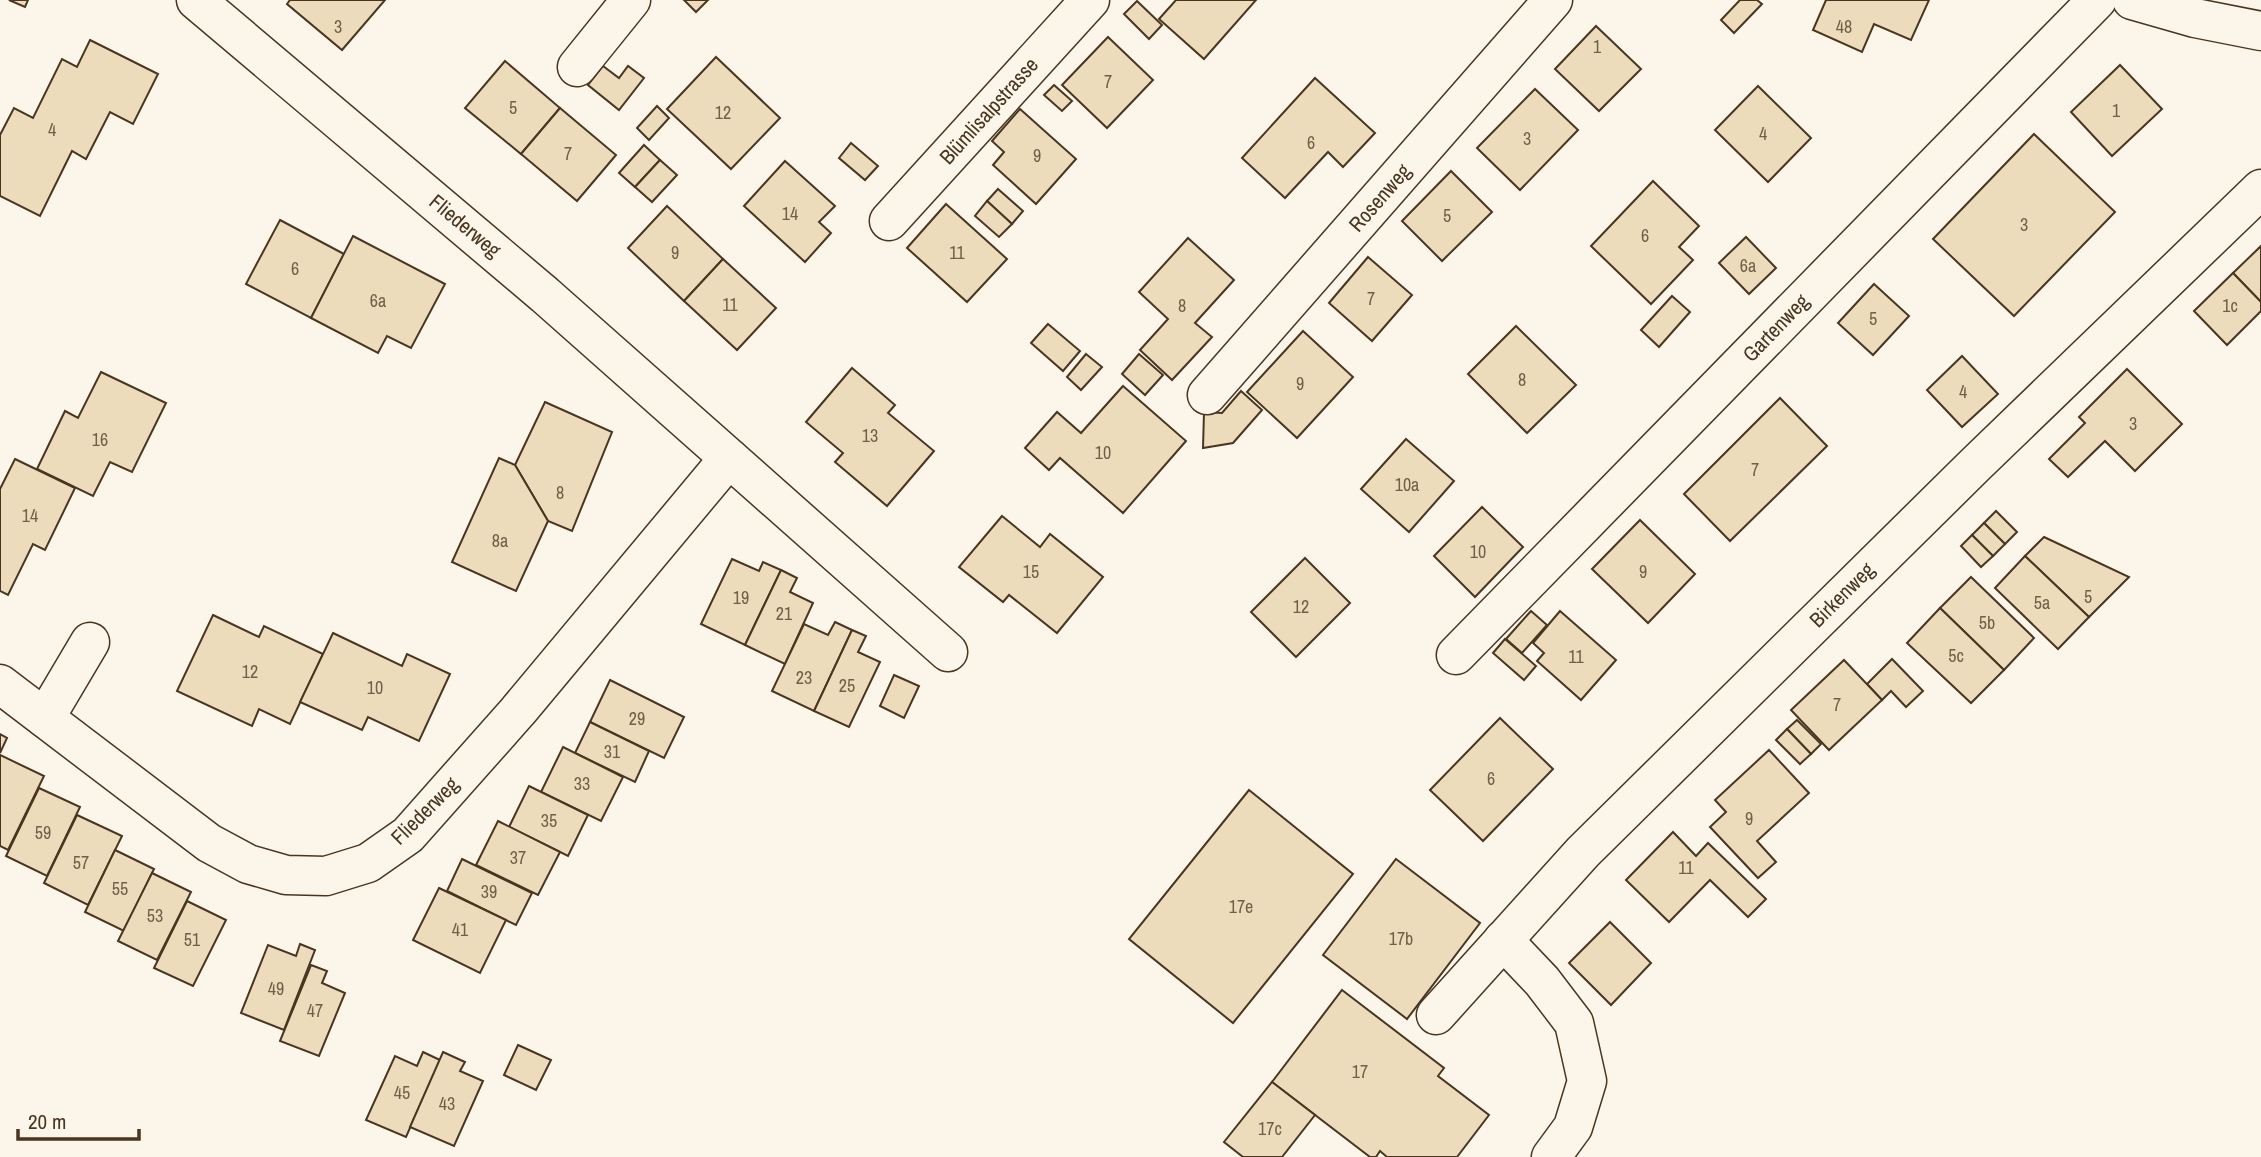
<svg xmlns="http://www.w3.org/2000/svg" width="2261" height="1157" font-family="'Archivo Narrow',sans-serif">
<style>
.building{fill:#ecdcbc;stroke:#4a3520;stroke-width:2}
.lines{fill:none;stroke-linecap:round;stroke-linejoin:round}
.minor-casing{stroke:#4a3520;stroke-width:41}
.major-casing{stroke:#4a3520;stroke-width:41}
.minor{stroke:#fbf6e9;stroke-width:38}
.major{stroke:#fbf6e9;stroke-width:38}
.labels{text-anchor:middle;stroke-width:5;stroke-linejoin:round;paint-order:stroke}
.number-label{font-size:18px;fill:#725f47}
.street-label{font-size:21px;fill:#4a3520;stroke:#fbf6e9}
</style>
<rect width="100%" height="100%" fill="#fbf6e9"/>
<g class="building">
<polygon points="9,0 28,0 25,7"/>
<polygon points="290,0 385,0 342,50 287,4"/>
<polygon points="684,0 708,0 696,12"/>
<polygon points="1176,0 1256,0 1204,59 1159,19"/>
<polygon points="1740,0 1757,0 1762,4 1734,33 1721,20"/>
<polygon points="1826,0 1929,0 1911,40 1874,24 1862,52 1813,30"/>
<polygon points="1137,1 1162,25 1149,39 1124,14"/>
<polygon points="1596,26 1641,69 1599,111 1555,69"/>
<polygon points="1108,37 1153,80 1107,128 1062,85"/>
<polygon points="90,40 158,74 133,124 110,112 86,159 72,151 40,216 0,196 0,135 14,108 33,118 62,59 77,67"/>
<polygon points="716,57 780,118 731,169 667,109"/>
<polygon points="505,61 560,108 521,154 465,108"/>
<polygon points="2120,65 2162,109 2112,156 2071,112"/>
<polygon points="603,66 619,78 628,66 644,78 619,110 588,85"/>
<polygon points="1315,78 1375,133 1343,167 1328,152 1285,198 1242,158"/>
<polygon points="1054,85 1072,101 1062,111 1044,95"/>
<polygon points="1758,86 1811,138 1768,182 1715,130"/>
<polygon points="1535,89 1578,130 1520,190 1477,148"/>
<polygon points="657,106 669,118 649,140 637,128"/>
<polygon points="560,108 616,155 577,201 521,154"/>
<polygon points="1020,109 1076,159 1036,204 993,165 1004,152 992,141"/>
<polygon points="2034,134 2115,212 2014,316 1933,239"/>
<polygon points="851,143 878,166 865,180 839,158"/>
<polygon points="644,145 660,160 635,187 619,173"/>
<polygon points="660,160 677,175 652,202 635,187"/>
<polygon points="785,161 835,206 819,222 831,233 805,262 744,206"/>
<polygon points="1451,171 1492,212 1442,261 1402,221"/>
<polygon points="1653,181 1699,226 1679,247 1693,260 1651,304 1591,246"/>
<polygon points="998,189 1023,211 1012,224 987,201"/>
<polygon points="987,201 1012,224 999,237 975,216"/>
<polygon points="946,204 1007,259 967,302 907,248"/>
<polygon points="667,206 723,259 684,301 628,248"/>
<polygon points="280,220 344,254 311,318 246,284"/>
<polygon points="353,236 445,284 411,348 387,336 378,353 311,318"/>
<polygon points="1746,237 1776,268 1749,294 1719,263"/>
<polygon points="1188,238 1234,280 1195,323 1212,337 1172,380 1140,350 1168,319 1139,292"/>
<polygon points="2261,246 2261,302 2233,273"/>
<polygon points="1368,257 1412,295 1372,341 1329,303"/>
<polygon points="723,259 776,308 737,350 684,301"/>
<polygon points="2233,273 2261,302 2261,311 2227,345 2194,311"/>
<polygon points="1874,284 1909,316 1873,355 1838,323"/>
<polygon points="1672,296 1690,312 1659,347 1641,330"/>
<polygon points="1048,324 1080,351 1063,371 1031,343"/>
<polygon points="1516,326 1576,385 1527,433 1468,374"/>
<polygon points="1303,331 1353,377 1297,438 1247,392"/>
<polygon points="1086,354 1102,367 1081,390 1067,377"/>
<polygon points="1139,354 1163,375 1145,395 1122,374"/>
<polygon points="1962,356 1998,394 1962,427 1927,390"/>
<polygon points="852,368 895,405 888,413 934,451 887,506 835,462 843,453 806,422"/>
<polygon points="2127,369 2182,424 2135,471 2105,441 2068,477 2049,459 2085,423 2079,417"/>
<polygon points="101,372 166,403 132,472 110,462 93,496 37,469 65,411 78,418"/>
<polygon points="1123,386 1186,441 1123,513 1060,458 1049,470 1025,448 1057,412 1081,433"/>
<polygon points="1241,391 1262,410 1233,443 1203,448 1204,412 1222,413"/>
<polygon points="1780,398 1827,446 1730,541 1684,494"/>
<polygon points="545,402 612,432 572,531 548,521 515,465"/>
<polygon points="1406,439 1454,481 1409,532 1361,489"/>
<polygon points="499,458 515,465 548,521 516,591 452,562"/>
<polygon points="15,459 75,488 45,550 33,544 8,595 0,591 0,489"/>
<polygon points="1482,507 1523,547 1475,597 1434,556"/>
<polygon points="1996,511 2017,532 2005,544 1984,523"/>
<polygon points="1002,516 1040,547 1050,534 1103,577 1057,633 1009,595 1003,602 959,567"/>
<polygon points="1640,520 1695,574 1648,623 1592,569"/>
<polygon points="1984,523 2005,544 1993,556 1972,535"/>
<polygon points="1972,535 1993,556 1981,567 1961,546"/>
<polygon points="2044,537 2129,577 2089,617 2025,556"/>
<polygon points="2025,556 2089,617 2058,649 1995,588"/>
<polygon points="1305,558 1350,603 1296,657 1251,612"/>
<polygon points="732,559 759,571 763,562 781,570 745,645 701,624"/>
<polygon points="781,570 797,578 790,592 813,603 785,664 745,645"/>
<polygon points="1971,577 2034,638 2004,670 1940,608"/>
<polygon points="1940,608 2004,670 1971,703 1907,643"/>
<polygon points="1531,611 1547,625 1522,653 1506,639"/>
<polygon points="1560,611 1616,660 1581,700 1537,661 1544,653 1533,643"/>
<polygon points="213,615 259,637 264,626 323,654 290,724 259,709 252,726 177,691"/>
<polygon points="835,622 852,630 814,711 772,691 804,624 828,635"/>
<polygon points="852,630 866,636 858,652 880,662 849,727 814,711"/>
<polygon points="333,633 402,666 407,654 450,674 419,741 368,717 362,730 300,702"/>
<polygon points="1505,639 1536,666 1524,680 1493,653"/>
<polygon points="1892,659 1923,691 1906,707 1891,691 1882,700 1867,684"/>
<polygon points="1844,660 1882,700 1829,750 1791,710"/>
<polygon points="894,675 919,686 904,718 880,706"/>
<polygon points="610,680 684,717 664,758 590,722"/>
<polygon points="1500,718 1553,769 1483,841 1430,790"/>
<polygon points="1797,720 1821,744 1811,754 1787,729"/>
<polygon points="590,722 649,751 635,782 575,753"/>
<polygon points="1787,729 1811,754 1800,764 1776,740"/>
<polygon points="0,734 7,738 0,753"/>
<polygon points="563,747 623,777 601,821 541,792"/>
<polygon points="1769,750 1809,793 1757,841 1776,862 1758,878 1710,827 1726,812 1715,800"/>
<polygon points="0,755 44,776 8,850 0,846"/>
<polygon points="529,786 588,815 568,856 509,827"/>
<polygon points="39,788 80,807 47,876 6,856"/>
<polygon points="1249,790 1353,874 1233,1023 1129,939"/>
<polygon points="77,815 122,836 88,905 44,883"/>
<polygon points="498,821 560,852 538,895 476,865"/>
<polygon points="1673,832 1696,856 1708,843 1766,899 1748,917 1710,880 1669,922 1626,880"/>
<polygon points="115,850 154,869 124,931 85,912"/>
<polygon points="462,859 532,893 516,925 447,891"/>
<polygon points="1396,859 1480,923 1407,1019 1323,955"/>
<polygon points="152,873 191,892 157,960 118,941"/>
<polygon points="439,888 506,920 480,973 413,940"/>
<polygon points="187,901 226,920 193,986 154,968"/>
<polygon points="1610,922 1651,963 1611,1005 1569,963"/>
<polygon points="300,944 315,950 284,1030 241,1013 268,945 296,956"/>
<polygon points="311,965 327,971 322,983 345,993 319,1056 280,1041"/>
<polygon points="1342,990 1444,1068 1438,1076 1489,1115 1457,1157 1387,1157 1380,1151 1376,1157 1370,1157 1272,1082"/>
<polygon points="518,1045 551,1060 536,1090 504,1075"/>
<polygon points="423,1052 440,1060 406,1137 366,1120 395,1056 417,1066"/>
<polygon points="443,1052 465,1062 460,1071 483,1081 454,1146 410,1127"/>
<polygon points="1272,1082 1315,1115 1282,1157 1243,1157 1224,1142"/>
</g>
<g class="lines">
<g class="minor-casing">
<g id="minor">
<polyline points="196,0 545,295 948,652"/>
<polyline points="577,67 631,0"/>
<polyline points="889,221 1090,0"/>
<polyline points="1207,395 1553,0"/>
<polyline points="1456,655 2097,0"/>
<polyline points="0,684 209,843 248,864 286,875 326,876 368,863 408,835 518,711 729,458"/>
<polyline points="45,718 90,642"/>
<polyline points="1503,940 1542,981 1574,1023 1587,1081 1573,1127 1551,1157"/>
<polyline points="1436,1015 1583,852 1976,464 2261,189"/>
</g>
</g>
<g class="major-casing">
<polyline id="major" points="2132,0 2195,18 2261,31"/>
</g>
<use href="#minor" class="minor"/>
<use href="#major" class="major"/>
</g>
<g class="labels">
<g class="number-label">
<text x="338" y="33">3</text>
<text x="1844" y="33">48</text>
<text x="1597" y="53">1</text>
<text x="1108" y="88">7</text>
<text x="513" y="114">5</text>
<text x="2116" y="117">1</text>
<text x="723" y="119">12</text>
<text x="52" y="136">4</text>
<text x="1763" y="140">4</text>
<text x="1527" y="145">3</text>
<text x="1311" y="149">6</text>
<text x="568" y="160">7</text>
<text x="1037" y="162">9</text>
<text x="790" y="220">14</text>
<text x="1447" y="222">5</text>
<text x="2024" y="231">3</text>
<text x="1645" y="242">6</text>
<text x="675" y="259">9</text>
<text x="957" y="259">11</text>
<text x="1748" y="272">6a</text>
<text x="295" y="275">6</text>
<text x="1371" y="305">7</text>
<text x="378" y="307">6a</text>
<text x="730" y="311">11</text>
<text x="1182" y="312">8</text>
<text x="2230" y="312">1c</text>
<text x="1873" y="325">5</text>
<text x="1522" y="386">8</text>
<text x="1300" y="390">9</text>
<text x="1963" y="398">4</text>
<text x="2133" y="430">3</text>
<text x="870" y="442">13</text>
<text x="100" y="446">16</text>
<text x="1103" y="459">10</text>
<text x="1755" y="476">7</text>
<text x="1407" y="491">10a</text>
<text x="560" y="499">8</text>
<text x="30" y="522">14</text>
<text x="500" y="547">8a</text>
<text x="1478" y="558">10</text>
<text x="1031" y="578">15</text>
<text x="1643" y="578">9</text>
<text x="2088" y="603">5</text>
<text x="741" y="604">19</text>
<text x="2042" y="609">5a</text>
<text x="1301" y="613">12</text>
<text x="784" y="620">21</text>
<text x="1987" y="629">5b</text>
<text x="1956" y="662">5c</text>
<text x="1576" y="663">11</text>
<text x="250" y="678">12</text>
<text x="804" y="684">23</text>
<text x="847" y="692">25</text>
<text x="375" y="694">10</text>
<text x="1837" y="711">7</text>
<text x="637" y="725">29</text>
<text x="612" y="758">31</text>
<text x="1491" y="785">6</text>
<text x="582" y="790">33</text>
<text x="1749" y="825">9</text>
<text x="549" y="827">35</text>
<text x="43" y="839">59</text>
<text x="518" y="864">37</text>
<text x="81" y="869">57</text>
<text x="1686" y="874">11</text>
<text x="120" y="895">55</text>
<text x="489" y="898">39</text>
<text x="1241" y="913">17e</text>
<text x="155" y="922">53</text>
<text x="460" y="936">41</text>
<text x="1401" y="945">17b</text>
<text x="192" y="946">51</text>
<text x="276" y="995">49</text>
<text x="315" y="1017">47</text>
<text x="1360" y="1078">17</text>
<text x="402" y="1099">45</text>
<text x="447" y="1110">43</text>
<text x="1270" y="1135">17c</text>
</g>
<g class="street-label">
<text transform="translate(989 111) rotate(-48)" y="7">Blümlisalpstrasse</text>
<text transform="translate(1380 198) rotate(-49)" y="7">Rosenweg</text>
<text transform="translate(465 226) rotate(40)" y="7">Fliederweg</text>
<text transform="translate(1776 328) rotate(-46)" y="7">Gartenweg</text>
<text transform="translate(1842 595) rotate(-45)" y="7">Birkenweg</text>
<text transform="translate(425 811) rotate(-45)" y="7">Fliederweg</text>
</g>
</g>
<path d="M18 1129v10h121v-10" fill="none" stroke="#4a3520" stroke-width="3.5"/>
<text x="28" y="1129" font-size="21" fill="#4a3520" stroke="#fbf6e9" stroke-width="5" paint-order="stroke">20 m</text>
</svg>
